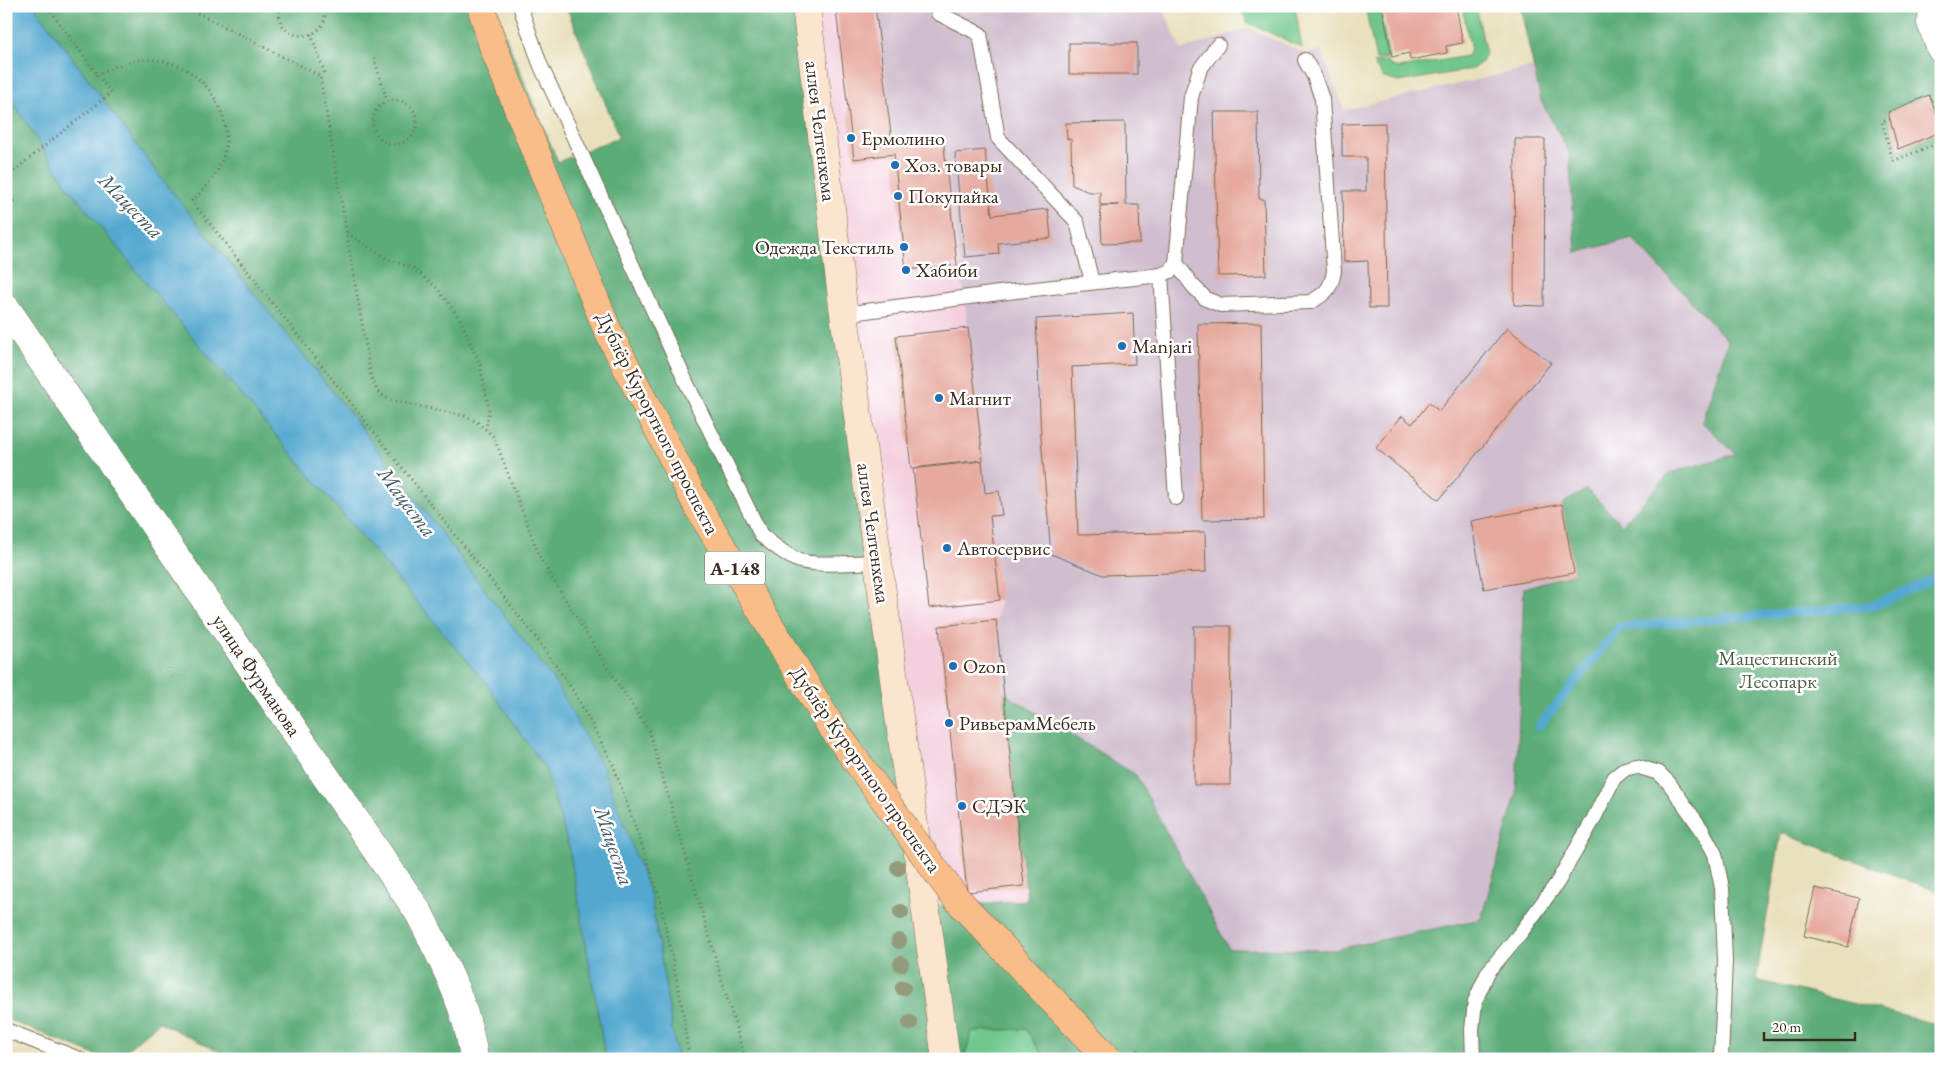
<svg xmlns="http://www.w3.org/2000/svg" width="1947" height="1065" font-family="'EB Garamond',serif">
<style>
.built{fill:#f4cfde}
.industrial{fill:#d0bdce}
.green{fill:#70c78d;stroke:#567856}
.forest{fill:#5cac78;stroke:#4c6b4b}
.water{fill:#53a8cf;stroke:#476976}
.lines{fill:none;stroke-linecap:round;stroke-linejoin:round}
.stream{stroke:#53a8cf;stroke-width:9}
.building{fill:#e6a99e}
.lane-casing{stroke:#786a56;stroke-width:16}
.street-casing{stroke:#786a56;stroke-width:29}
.secondary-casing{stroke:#786a56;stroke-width:29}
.path{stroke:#786a56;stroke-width:3;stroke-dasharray:1 4;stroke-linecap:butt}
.lane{stroke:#fff;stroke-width:14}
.street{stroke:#fff;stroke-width:28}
.secondary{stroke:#fce5cf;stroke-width:28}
.highway-bridge-casing{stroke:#786a56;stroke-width:29;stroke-linecap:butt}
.path-bridge{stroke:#786a56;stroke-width:3;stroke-dasharray:1 4;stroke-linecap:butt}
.highway-bridge{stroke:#f8bd88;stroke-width:28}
.tree{fill:#949b7b}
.poi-dot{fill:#1f6fb2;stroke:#fff;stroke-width:2}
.labels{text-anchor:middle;stroke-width:5;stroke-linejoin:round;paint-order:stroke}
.shield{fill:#fff;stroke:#766a62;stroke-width:1}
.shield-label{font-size:19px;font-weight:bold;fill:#3b2a1e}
.street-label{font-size:20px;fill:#3b2a1e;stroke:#fff}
.poi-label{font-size:20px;fill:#3b2a1e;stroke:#fff;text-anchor:start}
.park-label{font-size:20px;fill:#4e6145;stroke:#fff}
.water-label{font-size:21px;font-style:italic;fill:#455c65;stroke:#fff}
</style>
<rect width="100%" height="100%" fill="#fff"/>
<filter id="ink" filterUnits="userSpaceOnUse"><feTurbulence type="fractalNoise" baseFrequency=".02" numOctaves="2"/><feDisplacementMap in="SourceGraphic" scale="10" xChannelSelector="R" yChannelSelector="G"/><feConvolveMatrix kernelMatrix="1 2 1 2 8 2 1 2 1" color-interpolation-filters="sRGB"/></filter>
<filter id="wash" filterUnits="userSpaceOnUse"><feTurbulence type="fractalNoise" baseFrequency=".0096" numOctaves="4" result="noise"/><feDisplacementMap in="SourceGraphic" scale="20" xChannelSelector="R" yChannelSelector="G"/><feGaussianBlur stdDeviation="1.12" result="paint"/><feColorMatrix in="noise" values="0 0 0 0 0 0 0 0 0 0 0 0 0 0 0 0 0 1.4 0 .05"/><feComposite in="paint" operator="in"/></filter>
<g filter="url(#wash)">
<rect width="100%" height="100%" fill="#e9e1bd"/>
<polygon class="built" points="806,6 878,6 892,142 943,137 968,328 985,493 999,491 1002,515 990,517 1000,600 996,620 1024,886 1027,900 925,907"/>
<polygon class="industrial" points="878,6 1162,6 1181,50 1249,28 1306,54 1321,51 1344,110 1533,67 1541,101 1569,152 1576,253 1632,238 1728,341 1702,422 1736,454 1670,473 1622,525 1587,489 1574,573 1524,589 1516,795 1481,919 1333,950 1229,949 1136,775 1004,693 996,620 1000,600 990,516 1002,515 999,491 985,493 968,328 943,137 892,142"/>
<g class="green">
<polygon points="1240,6 1295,6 1302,48 1247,22"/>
<polygon points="1365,6 1379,6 1389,58 1376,60"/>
<polygon points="1462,6 1476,6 1485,50 1483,61 1472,69 1399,82 1384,78 1373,63 1387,61 1391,66 1400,68 1467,56 1471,50"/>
<polygon points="1026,1029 1045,1059 964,1059 972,1031"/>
</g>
<g class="forest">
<polygon points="34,6 496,6 509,45 558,162 619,137 566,6 806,6 925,907 1027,900 1004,693 1136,775 1229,949 1333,950 1481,919 1516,795 1524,588 1574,573 1562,504 1587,489 1622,525 1670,473 1736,454 1702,422 1728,341 1632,238 1576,253 1569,152 1541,101 1520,6 1941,6 1941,891 1937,891 1781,833 1756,980 1941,1025 1941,1059 1045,1059 1026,1029 972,1031 964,1059 677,1059 651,897 555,682 353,417 161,178"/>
<polygon points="6,91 68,187 134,268 487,684 546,770 569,847 606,1059 234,1059 159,1022 116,1059 105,1059 6,1019"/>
</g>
<polygon class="water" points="6,6 34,6 161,178 353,417 555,682 603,768 651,897 677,1059 606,1059 569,847 546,770 487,684 134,268 68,187 6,91"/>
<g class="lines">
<polyline class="stream" points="1539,726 1620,627 1872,606 1941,576"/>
</g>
<g id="blocks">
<g class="building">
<polygon points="875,6 892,142 943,137 957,265 906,270 894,154 854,159 836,10"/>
<polygon points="1382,6 1456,6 1463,43 1446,46 1447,53 1410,60 1409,53 1392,57"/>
<rect x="1069" y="43" width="68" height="31"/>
<polygon points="1929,95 1941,123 1941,132 1898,149 1888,112"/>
<polygon points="1214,112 1258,112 1259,199 1264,199 1266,275 1218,276"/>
<polygon points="1125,122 1126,205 1139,205 1140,243 1102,244 1100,206 1119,205 1100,205 1100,192 1089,192 1072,185 1071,139 1067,139 1066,123"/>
<polygon points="1385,123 1387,308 1369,308 1368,261 1344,262 1343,191 1366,191 1366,157 1342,157 1342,124"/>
<polygon points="1515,139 1545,139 1544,306 1514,305"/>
<polygon points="985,150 992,215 1048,209 1051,238 998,243 999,254 965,257 955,153"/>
<polygon points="1133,313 1135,364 1072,367 1078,535 1205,532 1206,572 1103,575 1051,554 1041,438 1036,319"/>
<polygon points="1261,323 1264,519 1202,520 1198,324"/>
<polygon points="968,328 983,460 911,468 896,336"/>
<polygon points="1507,328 1551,363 1439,500 1376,448 1402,416 1412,424 1429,403 1439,411"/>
<polygon points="982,461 985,493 999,491 1002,515 990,516 1000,600 929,608 913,469"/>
<polygon points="1562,504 1574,573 1484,589 1471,521"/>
<polygon points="996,620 1024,886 967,892 939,626"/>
<polygon points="1194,626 1231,626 1230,785 1194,785"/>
<polygon points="1815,888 1859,898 1848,947 1804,936"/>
</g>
</g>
</g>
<g filter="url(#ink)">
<use href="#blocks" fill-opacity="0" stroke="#786a56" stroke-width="1"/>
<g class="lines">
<g class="lane-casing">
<g id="lane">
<path d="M520,6l20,58 146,318 75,153c11,9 23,19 36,25 16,7 61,2 81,2"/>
<polyline points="938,13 980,34 998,138 1077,222 1092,282"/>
<polyline points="1176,263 1191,97 1200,69 1218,45"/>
<path d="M1161,275l9,-4 6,-8 17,23 13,13 15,6 90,-3c15,-9 20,-13 23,-31l-12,-172 -8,-23 -9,-16"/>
<polyline points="844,314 999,293 1161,275 1176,498"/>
<polyline points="6,1030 79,1059"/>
<polyline points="1473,1059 1472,1030 1475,1001 1488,972 1522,931 1557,883 1592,822 1614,778 1625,769 1636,766 1659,773 1669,783 1702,830 1715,854 1722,888 1725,961 1721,1059"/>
</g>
</g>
<g class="street-casing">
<g id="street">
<polyline points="1935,6 1931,23 1941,49"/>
<path d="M6,308l413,605c23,46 49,94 55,146"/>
</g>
</g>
<g class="secondary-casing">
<polyline id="secondary" points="806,6 844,314 946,1059"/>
</g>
<g class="path">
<polyline points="184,6 320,76 371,377 378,392 390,400 465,416 477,422 494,437 541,560 607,667 649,731 745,1059"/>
<path d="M281,6c-11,40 55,38 42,0"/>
<polyline points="311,34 325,74"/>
<polyline points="374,58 387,101"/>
<path d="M96,75c19,-8 39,-18 60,-15 44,4 79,50 68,94 -5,20 -18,33 -32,47l345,438 37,53 39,72 46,130 24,118 6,47"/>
<circle cx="395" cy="122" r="22"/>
<polyline points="1890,119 1882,121 1893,161 1941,142"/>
<polyline points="6,177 111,93 47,6"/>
<polyline points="6,193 13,201 6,207"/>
<polyline points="347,233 387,259 413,268 437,288 459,317 480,365 489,408 486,429"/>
</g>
<use href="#lane" class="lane"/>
<use href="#street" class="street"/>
<use href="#secondary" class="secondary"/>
<g class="highway-bridge-casing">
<polyline id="highway-bridge" points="481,6 493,46 607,329 698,507 829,723 955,897 1108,1059"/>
</g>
<polyline class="path-bridge" points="1137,1050 1145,1059"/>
<use href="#highway-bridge" class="highway-bridge"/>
</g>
<g class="tree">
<circle cx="898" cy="868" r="8"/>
<circle cx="901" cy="912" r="8"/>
<circle cx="899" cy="941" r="8"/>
<circle cx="901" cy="964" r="8"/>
<circle cx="903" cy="988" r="8"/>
<circle cx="910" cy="1023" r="8"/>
</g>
</g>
<g class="poi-dot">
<circle cx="851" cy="138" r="5"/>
<circle cx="895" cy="165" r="5"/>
<circle cx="898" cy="196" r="5"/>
<circle cx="904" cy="247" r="5"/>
<circle cx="906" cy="270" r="5"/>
<circle cx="1122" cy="346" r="5"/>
<circle cx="939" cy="398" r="5"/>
<circle cx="947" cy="548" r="5"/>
<circle cx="953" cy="666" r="5"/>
<circle cx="949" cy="723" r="5"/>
<circle cx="962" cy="806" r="5"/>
</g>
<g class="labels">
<rect class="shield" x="705" y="551.5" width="60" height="33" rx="4"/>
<g class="shield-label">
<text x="735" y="575">А-148</text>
</g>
<g class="street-label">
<text transform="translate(821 131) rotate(83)" y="7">аллея Челтенхема</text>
<text transform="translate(658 423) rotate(63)" y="7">Дублёр Курортного проспекта</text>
<text transform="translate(874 533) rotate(82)" y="7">аллея Челтенхема</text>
<text transform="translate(257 675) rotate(56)" y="7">улица Фурманова</text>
<text transform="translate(866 769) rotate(55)" y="7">Дублёр Курортного проспекта</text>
</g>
<g class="poi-label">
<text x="861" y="145">Ермолино</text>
<text x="905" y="172">Хоз. товары</text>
<text x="908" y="203">Покупайка</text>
<text x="894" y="254" text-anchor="end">Одежда Текстиль</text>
<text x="916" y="277">Хабиби</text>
<text x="1132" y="353">Manjari</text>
<text x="949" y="405">Магнит</text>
<text x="957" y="555">Автосервис</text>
<text x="963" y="673">Ozon</text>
<text x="959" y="730">РивьерамМебель</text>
<text x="972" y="813">СДЭК</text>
</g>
<g class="park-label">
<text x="1778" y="665">Мацестинский<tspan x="1778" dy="23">Лесопарк</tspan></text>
</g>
<g class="water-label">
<text transform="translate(131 206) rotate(46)" y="7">Мацеста</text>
<text transform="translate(407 502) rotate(53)" y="7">Мацеста</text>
<text transform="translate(614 846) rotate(71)" y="7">Мацеста</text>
</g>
</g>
<rect width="1947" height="1065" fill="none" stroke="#fff" stroke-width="25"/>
<path d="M1764 1032v8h91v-8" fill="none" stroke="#3b2a1e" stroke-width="2.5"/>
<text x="1772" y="1032" font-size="15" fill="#3b2a1e" stroke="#ffffff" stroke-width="4" paint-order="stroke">20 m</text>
</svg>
